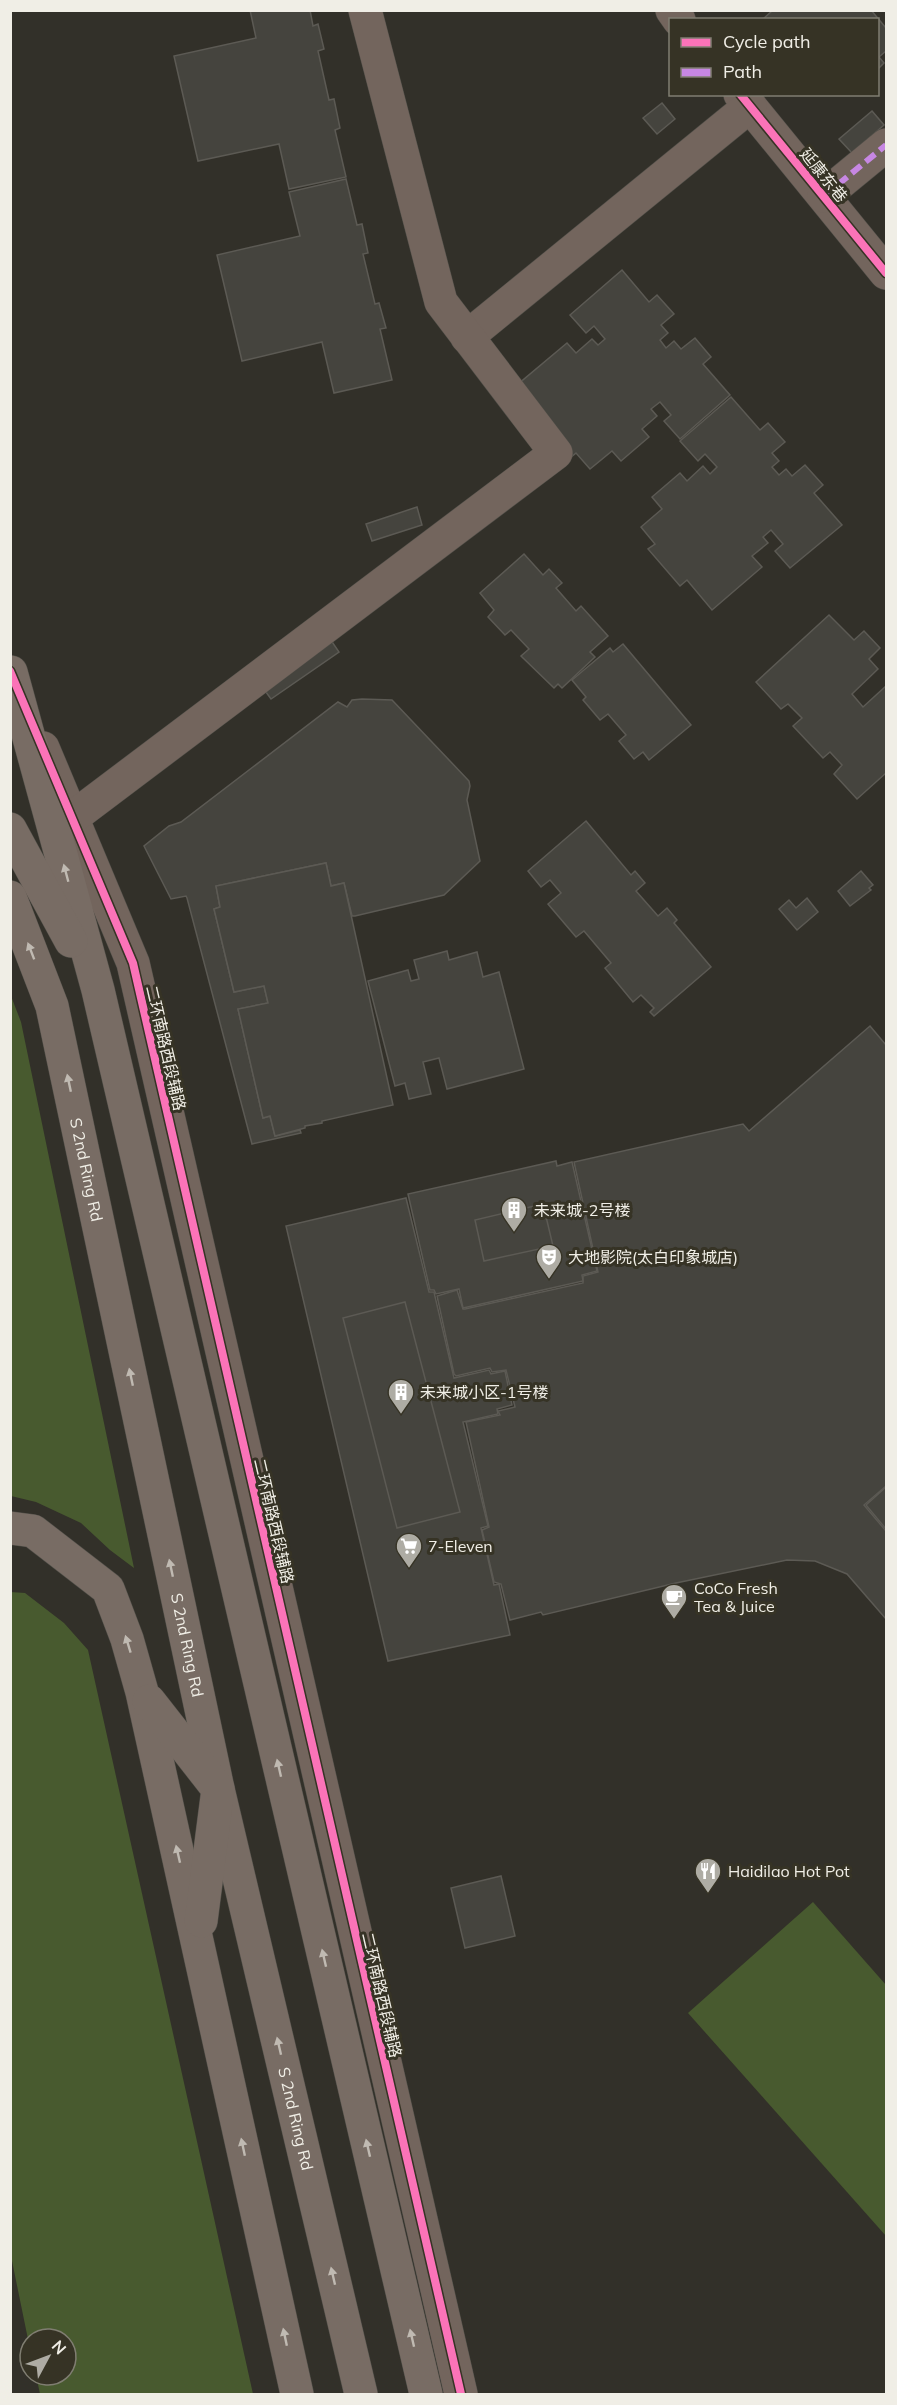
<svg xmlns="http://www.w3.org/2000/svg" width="897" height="2405" font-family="Mulish,'Noto Sans SC',sans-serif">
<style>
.green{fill:#485a2f}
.building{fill:#45443e;stroke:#5c5a54;stroke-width:1.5}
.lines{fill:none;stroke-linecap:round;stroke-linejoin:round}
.minor-casing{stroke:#504e48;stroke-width:34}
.highway-casing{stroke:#504e48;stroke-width:34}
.minor{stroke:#73655d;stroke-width:33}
.highway{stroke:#786c64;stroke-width:33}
.quiet{stroke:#c787e3;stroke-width:6;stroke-dasharray:12 6;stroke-linecap:butt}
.cycleway-casing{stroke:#363325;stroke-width:11}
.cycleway{stroke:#fb73b8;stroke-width:8}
.oneway{fill:#c0bab2}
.labels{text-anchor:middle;stroke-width:6;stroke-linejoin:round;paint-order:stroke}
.street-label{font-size:16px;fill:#f0eee6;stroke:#363325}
.poi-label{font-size:16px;fill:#f0eee6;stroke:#363325;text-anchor:start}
</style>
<rect width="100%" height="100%" fill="#323029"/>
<g class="green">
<polygon points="11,996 21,1022 134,1568 110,1550 81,1523 36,1502 11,1496"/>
<polygon points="10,1592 25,1593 64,1623 88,1650 253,2394 40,2394 36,2375 66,2375 66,2339 30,2339 30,2349 11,2256"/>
<polygon points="813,1902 886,1985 886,2236 688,2013"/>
</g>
<g class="building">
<polygon points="250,10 310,10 313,26 318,24 324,49 318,51 329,100 334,99 340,128 335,130 346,177 289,189 279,144 198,161 174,56 256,38"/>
<polygon points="773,10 871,10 886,28 886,51 879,57 884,63 878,69 878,20 762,20"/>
<polygon points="662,103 675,119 657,134 643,118"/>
<polygon points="872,111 884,125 852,153 839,139"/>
<polygon points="346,179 357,225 362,224 368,253 363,254 375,304 379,303 386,328 380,329 392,380 334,393 322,342 242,361 217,255 300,236 289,192"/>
<polygon points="622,270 649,302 657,295 674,314 661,325 668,333 660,340 666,348 674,341 681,349 695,338 711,357 703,364 730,395 680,439 664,421 671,415 660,402 651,409 657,416 642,429 649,437 621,461 612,451 590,469 576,453 569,459 517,385 567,343 576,353 592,339 598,345 605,339 594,326 586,333 570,315"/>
<polygon points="731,397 760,430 768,423 785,442 772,453 779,461 772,467 779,475 786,469 792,476 805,465 823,485 814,493 842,525 790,568 775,551 783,544 771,530 763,537 768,543 752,556 762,567 712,610 687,580 680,586 648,549 655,544 641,527 662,509 652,497 680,473 687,481 703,466 710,474 717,467 705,454 698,461 680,441"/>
<polygon points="417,507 422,525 372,541 366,524"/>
<polygon points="524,554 543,575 549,569 562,583 556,588 576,611 581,606 608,636 590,652 595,657 562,688 558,684 554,688 521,656 529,649 511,630 505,635 488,617 494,610 480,593"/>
<polygon points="829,615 854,640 864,631 880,648 869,659 878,669 852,694 863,707 886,686 886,773 857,799 834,774 842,765 830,752 823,758 793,726 802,718 788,704 781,709 756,682"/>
<polygon points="322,627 339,652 271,699 249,669"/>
<polygon points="623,644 691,725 649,760 643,752 634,759 619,741 626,735 608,714 600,720 583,700 586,697 572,680 610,648 613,652"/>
<polygon points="362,699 392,700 469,781 470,786 467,800 480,861 444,895 355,916 352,916 344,883 331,886 326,863 216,886 220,907 214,909 234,992 264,986 268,1003 238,1009 263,1118 270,1116 275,1136 300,1130 301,1133 252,1144 187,898 186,896 171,899 144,846 169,826 181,822 338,702 347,707 352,700"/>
<polygon points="586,821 631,875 635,871 645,883 636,891 658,916 667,908 677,920 674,923 711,967 654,1016 650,1012 654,1008 641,995 633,1002 605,968 611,963 584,931 576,937 548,904 561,893 550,880 541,887 528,871"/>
<polygon points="326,863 331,886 344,883 393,1105 322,1121 322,1123 305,1126 305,1128 275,1136 270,1116 263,1118 238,1009 268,1003 264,986 234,992 214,909 220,907 216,886"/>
<polygon points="861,871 873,885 869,888 871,890 850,906 838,891"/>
<polygon points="807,898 818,912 797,930 779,909 789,900 796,908"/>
<polygon points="447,951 449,960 477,952 483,977 499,972 524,1069 447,1089 439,1058 423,1062 431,1094 409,1099 405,1083 395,1086 368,981 408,970 411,981 419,979 414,960"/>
<polygon points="870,1026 886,1045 886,1486 864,1505 886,1531 886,1619 847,1574 815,1561 787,1560 676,1583 543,1615 541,1612 510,1620 501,1584 494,1582 482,1530 489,1527 466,1422 500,1415 498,1411 515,1407 506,1370 492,1372 490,1368 456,1376 454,1374 437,1296 457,1290 463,1309 465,1309 583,1283 583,1276 598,1272 574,1162 743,1124 749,1131"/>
<polygon points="556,1161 557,1166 572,1162 597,1271 582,1275 583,1281 463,1308 459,1289 436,1294 434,1290 430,1290 408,1194"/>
<polygon points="406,1198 429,1292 434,1292 454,1378 489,1370 491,1374 505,1371 512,1405 497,1409 498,1414 463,1422 488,1526 481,1528 494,1585 499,1584 510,1635 388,1661 286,1226"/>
<polygon points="543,1204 553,1246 484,1261 475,1220"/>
<polygon points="405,1302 460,1512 397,1528 343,1318"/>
<polygon points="886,1487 886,1529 866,1505"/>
<polygon points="501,1876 515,1936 465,1948 451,1888"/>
</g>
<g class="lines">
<g class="minor-casing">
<g id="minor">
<polyline points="672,10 679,20"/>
<polyline points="740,94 886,273"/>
<polyline points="824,196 886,145"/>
<polyline points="467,337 750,106"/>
<polyline points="43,748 133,963 461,2394"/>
<polyline points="72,818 556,453 441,302 365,10"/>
</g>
</g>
<g class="highway-casing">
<g id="highway">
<polyline points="11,672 98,990 426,2394"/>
<polyline points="10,829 71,941"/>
<path id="s1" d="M10,897l42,109 166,783 143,605"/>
<polyline points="10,1528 33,1531 108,1589 127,1639 142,1692 297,2394"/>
<polyline points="149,1701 218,1789 201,1921"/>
</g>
</g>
<use href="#minor" class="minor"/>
<use href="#highway" class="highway"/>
<polyline class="quiet" points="824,196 886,145"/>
<g class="cycleway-casing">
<g id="cycleway">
<polyline points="740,94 886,273"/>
<polyline points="10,671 133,963 461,2394"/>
</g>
</g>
<use href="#cycleway" class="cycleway"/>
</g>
<defs><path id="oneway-solid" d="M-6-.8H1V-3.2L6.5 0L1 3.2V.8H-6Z" transform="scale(1.5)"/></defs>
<g class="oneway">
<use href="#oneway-solid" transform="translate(66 873) rotate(-105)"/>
<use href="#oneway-solid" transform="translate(31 951) rotate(-111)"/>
<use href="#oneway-solid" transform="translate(69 1083) rotate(-102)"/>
<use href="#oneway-solid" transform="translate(131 1377) rotate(-102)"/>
<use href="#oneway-solid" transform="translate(171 1568) rotate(-102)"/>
<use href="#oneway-solid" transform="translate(128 1644) rotate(-107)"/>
<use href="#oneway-solid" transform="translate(279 1768) rotate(-103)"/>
<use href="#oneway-solid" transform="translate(178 1854) rotate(-103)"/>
<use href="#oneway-solid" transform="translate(324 1958) rotate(-103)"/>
<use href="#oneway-solid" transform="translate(279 2046) rotate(-103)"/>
<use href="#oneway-solid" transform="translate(243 2147) rotate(-102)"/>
<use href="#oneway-solid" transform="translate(368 2148) rotate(-103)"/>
<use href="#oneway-solid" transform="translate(333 2276) rotate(-103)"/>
<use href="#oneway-solid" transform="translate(285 2337) rotate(-102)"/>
<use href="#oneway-solid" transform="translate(412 2338) rotate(-103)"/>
</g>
<defs>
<g id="building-pin" transform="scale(1.35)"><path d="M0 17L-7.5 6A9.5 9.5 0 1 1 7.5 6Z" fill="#aeaca4" stroke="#363325"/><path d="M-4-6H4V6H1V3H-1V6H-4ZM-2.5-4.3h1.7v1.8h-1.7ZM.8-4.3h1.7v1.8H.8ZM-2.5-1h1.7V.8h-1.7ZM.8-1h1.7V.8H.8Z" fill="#fff"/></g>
<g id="theatre-pin" transform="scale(1.35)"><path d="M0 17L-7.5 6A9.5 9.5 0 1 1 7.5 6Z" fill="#aeaca4" stroke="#363325"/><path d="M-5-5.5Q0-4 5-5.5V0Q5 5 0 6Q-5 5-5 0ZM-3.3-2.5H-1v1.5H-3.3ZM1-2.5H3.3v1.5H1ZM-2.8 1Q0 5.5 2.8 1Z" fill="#fff"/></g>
<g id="supermarket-pin" transform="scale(1.35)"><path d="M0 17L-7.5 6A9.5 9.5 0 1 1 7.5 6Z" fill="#aeaca4" stroke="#363325"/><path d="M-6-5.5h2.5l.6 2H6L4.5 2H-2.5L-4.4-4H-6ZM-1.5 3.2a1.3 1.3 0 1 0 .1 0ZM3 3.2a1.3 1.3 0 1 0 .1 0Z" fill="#fff"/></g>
<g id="cafe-pin" transform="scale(1.35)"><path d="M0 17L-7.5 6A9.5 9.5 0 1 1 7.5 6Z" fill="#aeaca4" stroke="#363325"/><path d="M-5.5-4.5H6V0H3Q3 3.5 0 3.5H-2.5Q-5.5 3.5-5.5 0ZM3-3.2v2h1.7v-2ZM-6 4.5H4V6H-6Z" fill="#fff"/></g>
<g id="restaurant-pin" transform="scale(1.35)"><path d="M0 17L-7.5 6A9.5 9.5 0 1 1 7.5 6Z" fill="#aeaca4" stroke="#363325"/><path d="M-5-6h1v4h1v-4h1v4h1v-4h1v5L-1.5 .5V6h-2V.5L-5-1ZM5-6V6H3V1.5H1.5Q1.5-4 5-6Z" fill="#fff"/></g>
</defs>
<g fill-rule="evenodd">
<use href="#building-pin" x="514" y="1210"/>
<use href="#theatre-pin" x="549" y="1257"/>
<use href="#building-pin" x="401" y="1392"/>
<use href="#supermarket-pin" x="409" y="1546"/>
<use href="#cafe-pin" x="674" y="1597"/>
<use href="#restaurant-pin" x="708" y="1871"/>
</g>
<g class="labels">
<g class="street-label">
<text transform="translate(824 175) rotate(51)" y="6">延康东巷</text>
<text transform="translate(166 1048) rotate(77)" y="6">二环南路西段辅路</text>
<text dy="6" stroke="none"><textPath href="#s1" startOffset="284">S 2nd Ring Rd</textPath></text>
<text transform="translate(274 1521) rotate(77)" y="6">二环南路西段辅路</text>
<text dy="6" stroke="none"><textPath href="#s1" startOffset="770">S 2nd Ring Rd</textPath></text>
<text transform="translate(382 1995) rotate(77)" y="6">二环南路西段辅路</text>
<text dy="6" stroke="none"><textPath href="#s1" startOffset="1256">S 2nd Ring Rd</textPath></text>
</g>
<g class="poi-label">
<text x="534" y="1216">未来城-2号楼</text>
<text x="568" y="1263">大地影院(太白印象城店)</text>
<text x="420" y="1398">未来城小区-1号楼</text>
<text x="428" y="1552">7-Eleven</text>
<text x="694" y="1594">CoCo Fresh<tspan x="694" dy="18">Tea &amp; Juice</tspan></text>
<text x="728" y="1877">Haidilao Hot Pot</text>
</g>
</g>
<rect width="897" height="2405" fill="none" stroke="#f0eee6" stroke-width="24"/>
<rect x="669" y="18" width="210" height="78" fill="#363325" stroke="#807e72" stroke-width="1.5"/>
<rect x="681" y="38" width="30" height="9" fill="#fb73b8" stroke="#807e72" stroke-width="1.5"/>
<text x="723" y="48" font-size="18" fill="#f0eee6">Cycle path</text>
<rect x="681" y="68" width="30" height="9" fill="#c787e3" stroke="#807e72" stroke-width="1.5"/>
<text x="723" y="78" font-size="18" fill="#f0eee6">Path</text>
<g transform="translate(48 2357) rotate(49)"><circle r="28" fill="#363325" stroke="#807e72" stroke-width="1.5"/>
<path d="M0-4.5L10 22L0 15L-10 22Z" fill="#aeaca4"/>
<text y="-9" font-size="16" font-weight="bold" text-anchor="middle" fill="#f0eee6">N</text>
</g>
</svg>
